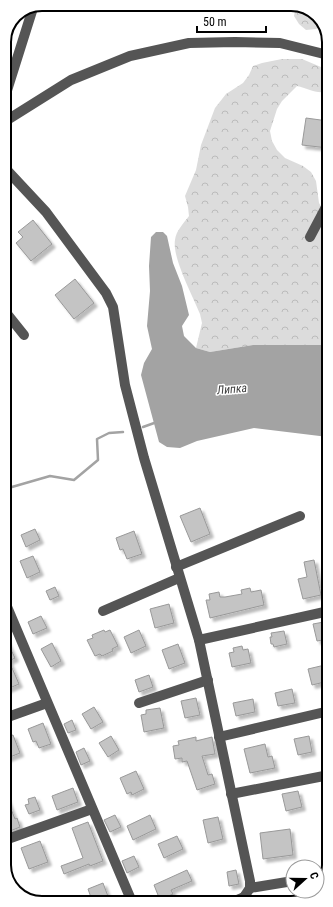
<svg xmlns="http://www.w3.org/2000/svg" width="333" height="907" font-family="'Roboto Condensed',sans-serif">
<style>
.forest{fill:url(#forest-crowns)}
.water{fill:#a3a3a3}
.lines{fill:none;stroke-linecap:round;stroke-linejoin:round}
.stream{stroke:#a3a3a3;stroke-width:2.5}
.building{fill:#c4c4c4;stroke:#999;filter:url(#shadow)}
.minor{stroke:#555;stroke-width:10}
.labels{text-anchor:middle;stroke-width:3;stroke-linejoin:round;paint-order:stroke}
.water-label{font-size:12px;font-style:italic;fill:#444;stroke:#fff}
.rim{fill:none;stroke:#000;stroke-width:2}
</style>
<defs>
<pattern id="forest-crowns" width="20" height="18" patternUnits="userSpaceOnUse"><rect width="20" height="18" fill="#dcdcdc"/><path d="M2 6a3 3 0 1 1 6 0M12 15a3 3 0 1 1 6 0" fill="none" stroke="#bbb"/></pattern>
<filter id="shadow"><feDropShadow dx="3.5" dy="3.5" stdDeviation="1" flood-color="#0004"/></filter>
</defs>
<rect width="100%" height="100%" fill="#fff"/>
<g class="forest">
<polygon points="296,5 316,13 323,24 316,29 306,30 299,24 294,16"/>
<path d="M282,59h20l26,11v21c-11,4 -20,-3 -31,-5l-15,15 -5,8 -7,22 2,10 5,9 8,8 18,8 8,6 5,9 3,22 5,8 4,-1v135h-75l-43,7 -14,-4 6,-25 -2,-9c-7,-18 -28,-56 -25,-74 1,-9 8,-16 14,-24l-1,-9 -3,-11 11,-26 5,-25 14,-37 11,-14 17,-11 6,-8 4,-9 9,-3z"/>
</g>
<polygon class="water" points="156,232 163,232 167,236 173,263 182,286 189,315 182,326 184,336 196,348 210,352 253,345 328,345 328,437 254,428 197,441 180,448 167,447 159,442 141,375 144,363 152,349 147,326 150,291 149,266 151,237"/>
<g class="lines">
<g class="stream">
<polyline points="143,427 157,422"/>
<polyline points="5,489 50,476 74,480 98,460 97,439 109,433 123,432"/>
</g>
</g>
<g class="building">
<polygon points="306,118 328,121 328,148 302,145"/>
<polygon points="33,220 52,244 31,261 16,243 23,237 18,232"/>
<polygon points="75,279 94,303 74,319 55,295"/>
<polygon points="200,508 210,534 191,542 180,516"/>
<polygon points="35,529 40,540 26,547 21,535"/>
<polygon points="134,531 142,554 127,559 123,549 120,550 116,538"/>
<polygon points="33,556 40,572 27,578 20,561"/>
<polygon points="314,560 321,595 303,599 298,579 307,577 304,562"/>
<polygon points="55,587 59,596 50,600 46,591"/>
<polygon points="250,588 251,592 261,590 264,605 210,618 206,600 210,600 209,594 219,592 220,597 225,597 242,594 241,590"/>
<polygon points="169,604 174,623 155,628 150,609"/>
<polygon points="41,616 47,628 33,634 28,622"/>
<polygon points="329,621 329,639 317,641 313,624"/>
<polygon points="104,630 105,632 110,630 118,646 112,649 113,651 102,656 100,654 95,656 87,640 93,638 92,635"/>
<polygon points="139,630 146,646 131,653 124,637"/>
<polygon points="284,631 287,644 274,647 273,644 271,644 270,637 272,637 271,633"/>
<polygon points="5,637 15,658 9,661 19,684 5,690"/>
<polygon points="52,643 61,661 51,667 41,649"/>
<polygon points="178,644 185,663 169,669 162,650"/>
<polygon points="242,646 243,650 248,649 251,663 232,667 229,653 234,652 233,648"/>
<polygon points="329,664 329,681 312,685 308,669"/>
<polygon points="149,675 153,687 139,692 135,680"/>
<polygon points="292,689 295,703 278,706 275,693"/>
<polygon points="196,698 200,715 185,718 181,701"/>
<polygon points="253,699 255,712 236,716 233,703"/>
<polygon points="94,707 103,722 91,729 82,714"/>
<polygon points="160,708 164,728 144,732 141,715 146,714 146,710"/>
<polygon points="72,720 76,730 68,733 64,724"/>
<polygon points="43,723 51,744 39,748 36,741 33,742 28,729"/>
<polygon points="13,735 20,753 5,759 5,737"/>
<polygon points="111,736 119,750 108,757 99,743"/>
<polygon points="309,736 312,752 298,755 294,739"/>
<polygon points="196,737 196,741 212,737 215,754 202,756 208,775 212,774 215,784 197,790 187,761 182,762 182,758 175,759 173,746 179,745 178,741"/>
<polygon points="265,744 268,757 272,756 275,768 250,773 244,749"/>
<polygon points="84,748 90,761 81,765 76,752"/>
<polygon points="136,771 144,789 132,795 131,792 127,794 120,778"/>
<polygon points="73,788 78,802 57,810 52,796"/>
<polygon points="298,791 302,807 286,811 282,794"/>
<polygon points="5,794 15,819 17,818 20,827 5,833"/>
<polygon points="35,797 40,810 29,814 25,805 29,804 28,799"/>
<polygon points="115,815 121,827 110,832 104,820"/>
<polygon points="150,815 156,829 133,840 127,826"/>
<polygon points="218,817 223,839 208,843 203,820"/>
<polygon points="88,822 103,861 90,866 89,864 64,874 61,866 83,858 72,828"/>
<polygon points="290,829 293,855 263,859 260,833"/>
<polygon points="177,836 183,849 164,858 158,844"/>
<polygon points="40,841 48,862 29,869 21,848"/>
<polygon points="134,856 139,867 127,873 122,861"/>
<polygon points="187,870 192,881 171,890 173,894 160,900 154,885"/>
<polygon points="236,870 239,884 229,886 227,872"/>
<polygon points="103,883 109,899 100,903 93,903 88,889"/>
</g>
<g class="lines">
<g class="minor">
<polyline points="4,100 33,8"/>
<polyline points="4,122 71,80 130,56 189,43 235,42 280,43 328,55"/>
<polyline points="4,167 46,212 106,293 113,307 125,385 144,458 199,640 250,881 250,888 244,897"/>
<polyline points="310,237 328,203"/>
<polyline points="4,310 24,335"/>
<polyline points="176,567 300,516"/>
<polyline points="5,602 132,902"/>
<polyline points="103,611 179,578"/>
<polyline points="199,640 329,611"/>
<polyline points="139,703 208,680"/>
<polyline points="5,718 47,703"/>
<polyline points="219,737 329,711"/>
<polyline points="231,794 329,775"/>
<polyline points="5,840 92,809"/>
<polyline points="317,876 326,875"/>
<polyline points="250,888 293,881"/>
<polyline points="232,902 244,897"/>
</g>
</g>
<g class="labels">
<g class="water-label">
<text transform="translate(232 389) rotate(-5)" y="4">Липка</text>
</g>
</g>
<path d="M0 0H333V907H0ZM42 11H291A31 31 0 0 1 322 42V865A31 31 0 0 1 291 896H42A31 31 0 0 1 11 865V42A31 31 0 0 1 42 11Z" fill="#fff" fill-rule="evenodd"/>
<path class="rim" d="M42 11H291A31 31 0 0 1 322 42V865A31 31 0 0 1 291 896H42A31 31 0 0 1 11 865V42A31 31 0 0 1 42 11Z"/>
<g transform="translate(305 879) rotate(69)"><circle r="19" fill="#ffffff" stroke="#999999"/>
<path d="M0-3L7 15L0 10L-7 15Z" fill="#000000"/>
<text y="-6" font-size="11" font-weight="bold" text-anchor="middle" fill="#000000">С</text>
</g>
<path d="M197 26v6h69v-6" fill="none" stroke="#000000" stroke-width="2"/>
<text x="203" y="26" font-size="12" fill="#000000" stroke="#ffffff" stroke-width="3" paint-order="stroke">50 m</text>
</svg>
